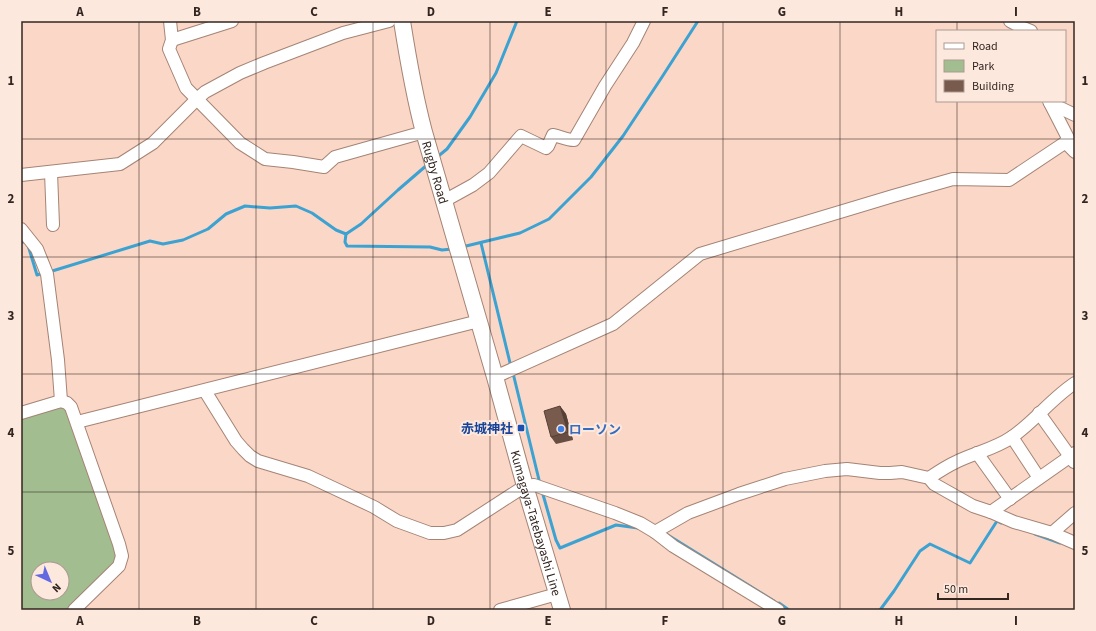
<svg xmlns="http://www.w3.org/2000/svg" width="1096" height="631" font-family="'Source Sans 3','Noto Sans JP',sans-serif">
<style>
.park{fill:#a2bd8f;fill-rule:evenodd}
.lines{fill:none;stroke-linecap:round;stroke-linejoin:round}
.stream{stroke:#3ca2d2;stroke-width:3}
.minor-casing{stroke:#a48475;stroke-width:14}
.major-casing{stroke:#a48475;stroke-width:18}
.minor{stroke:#fff;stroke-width:12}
.major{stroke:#fff;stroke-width:16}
.wall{fill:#684e42}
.shaded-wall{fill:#554036}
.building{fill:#795b4d;stroke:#554036}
.grid{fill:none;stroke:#332620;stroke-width:1;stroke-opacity:0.55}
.transit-dot{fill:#1a4fb4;stroke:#fde8de;stroke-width:1.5}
.shop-dot{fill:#3f7fe0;stroke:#fde8de;stroke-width:1.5}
.labels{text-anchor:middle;stroke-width:4;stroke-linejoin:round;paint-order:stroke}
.street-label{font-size:13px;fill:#332620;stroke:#fde8de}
.transit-label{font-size:13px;font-weight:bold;fill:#164399;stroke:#fde8de;text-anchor:end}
.shop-label{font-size:13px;font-weight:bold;fill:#366cbe;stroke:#fde8de;text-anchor:start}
.neatline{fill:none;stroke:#332620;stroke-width:1.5}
.grid-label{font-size:13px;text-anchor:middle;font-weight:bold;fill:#332620}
</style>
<rect width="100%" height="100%" fill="#fbd7c7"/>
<path class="park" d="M63,406l6,6 48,144 -3,11 -46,43h-47v-192zM38,569h24v24h-24z"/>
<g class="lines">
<g class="stream">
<polyline points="436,158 447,149 470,117 496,73 517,21"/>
<polyline points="346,234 345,242 347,246 430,247 442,250 452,249"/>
<polyline points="346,234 361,224 398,190 427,165"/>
<polyline points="21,242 27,242 37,275 43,273"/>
<polyline points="481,243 511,367"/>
<polyline points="462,247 520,233 549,219 591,177 623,136 662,77 698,21"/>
<polyline points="49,272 150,241 163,244 183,240 208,229 226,214 245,206 270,208 296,206 312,213 336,230 346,234"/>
<polyline points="513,373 540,484"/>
<polyline points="542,491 556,540 560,548 616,525 638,528"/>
<polyline points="663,532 774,601"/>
<polyline points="1035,534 1060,543"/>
<polyline points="779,603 789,610"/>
<polyline points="880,610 894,591 920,551 930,544 970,563 997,521 1001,523"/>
</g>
<g class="minor-casing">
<g id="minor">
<polyline points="170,21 172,40 169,49 186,88 240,143 265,159 293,162 324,167 335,157 424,132"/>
<polyline points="1010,21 1021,27 1031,31"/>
<polyline points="172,40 232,21"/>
<polyline points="1049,101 1069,140 1068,145 1075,152"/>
<polyline points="1050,103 1075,115"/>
<polyline points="51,172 53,225"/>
<polyline points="21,175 120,164 153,143 197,99 205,92 240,73 264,63 343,33 389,21"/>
<path d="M444,201l29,-16 16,-12 32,-37 25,12 2,-2 5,-11c7,1 13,5 21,5l31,-54 28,-43 11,-22"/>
<polyline points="21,229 37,249 47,274 58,360 61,401"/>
<polyline points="495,377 613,324 700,254 893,196 953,179 1009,180 1069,140"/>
<polyline points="205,391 236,441 243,449 250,456 258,461 308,476 374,507 397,521 430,533 444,533 457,530 525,486 534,485 615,513 640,523 655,532 673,546 778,610"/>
<polyline points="21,413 61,401 67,403 71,407 119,544 122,556 119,566 74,610"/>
<polyline points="1039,413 1074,462"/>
<polyline points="77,422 479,321"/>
<polyline points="1012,437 1039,478"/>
<polyline points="977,453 1010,499"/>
<path d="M929,478c9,-6 18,-12 27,-16 18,-9 39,-13 56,-25 23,-16 40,-39 63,-54"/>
<polyline points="991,512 1075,453"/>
<polyline points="655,532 688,513 739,494 785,479 825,471 847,469 880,473 890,473 902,472 929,478 934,484 973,506 991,512 1014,522 1052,533 1075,543"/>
<polyline points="1052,533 1075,513"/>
<polyline points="500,610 557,594"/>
</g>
</g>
<g class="major-casing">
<g id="major">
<path id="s1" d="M402,21c6,38 12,74 22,111l71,245 30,109 37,124"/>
</g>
</g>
<use href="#minor" class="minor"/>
<use href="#major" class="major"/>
</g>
<polygon class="wall" points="560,406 566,414 573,440 556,444 551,437"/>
<polygon class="shaded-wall" points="560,406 566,414 573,440 568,432"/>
<polygon class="building" points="560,406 568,432 551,437 544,411"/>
<path class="grid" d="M139,21v589M256,21v589M373,21v589M490,21v589M606,21v589M723,21v589M840,21v589M957,21v10M957,101v509M21,139h1054M21,257h1054M21,374h1054M21,492h1054"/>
<rect class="transit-dot" x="517" y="424" width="8" height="8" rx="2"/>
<circle class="shop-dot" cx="561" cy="429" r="4"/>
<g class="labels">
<g class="street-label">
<text dy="5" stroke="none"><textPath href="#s1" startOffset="155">Rugby Road</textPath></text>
<text dy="5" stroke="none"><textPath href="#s1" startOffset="520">Kumagaya-Tatebayashi Line</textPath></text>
</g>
<g class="transit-label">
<text x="513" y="433">赤城神社</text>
</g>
<g class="shop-label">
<text x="569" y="434">ローソン</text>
</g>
</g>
<rect width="1096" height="631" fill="none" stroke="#fde8de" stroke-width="44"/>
<rect x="936" y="30" width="130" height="72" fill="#fde8de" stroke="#ac9a92"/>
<rect x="944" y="43" width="20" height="6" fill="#ffffff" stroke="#ac9a92"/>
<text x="972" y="50" font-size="12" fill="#332620">Road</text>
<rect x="944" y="60" width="20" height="12" fill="#a2bd8f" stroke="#ac9a92"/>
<text x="972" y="70" font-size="12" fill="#332620">Park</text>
<rect x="944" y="80" width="20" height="12" fill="#795b4d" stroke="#ac9a92"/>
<text x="972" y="90" font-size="12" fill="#332620">Building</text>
<g transform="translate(50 581) rotate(136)"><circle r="19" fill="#fde8de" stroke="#ac9a92"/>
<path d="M0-3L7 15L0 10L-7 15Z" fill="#6469e1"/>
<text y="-6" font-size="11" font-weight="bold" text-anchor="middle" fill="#332620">N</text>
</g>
<path d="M938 593v6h70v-6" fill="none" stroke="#332620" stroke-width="2"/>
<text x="944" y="593" font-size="12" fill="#332620" stroke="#fde8de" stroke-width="3" paint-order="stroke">50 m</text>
<rect x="22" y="22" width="1052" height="587" class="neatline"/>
<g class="grid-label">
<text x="80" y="16">A</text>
<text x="197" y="16">B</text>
<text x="314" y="16">C</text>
<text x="431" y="16">D</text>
<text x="548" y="16">E</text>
<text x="665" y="16">F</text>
<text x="782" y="16">G</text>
<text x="899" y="16">H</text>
<text x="1016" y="16">I</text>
<text x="11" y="85">1</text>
<text x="1085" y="85">1</text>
<text x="11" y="203">2</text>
<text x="1085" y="203">2</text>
<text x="11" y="320">3</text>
<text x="1085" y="320">3</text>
<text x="11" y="437">4</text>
<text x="1085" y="437">4</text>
<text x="11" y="555">5</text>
<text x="1085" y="555">5</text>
<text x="80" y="625">A</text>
<text x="197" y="625">B</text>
<text x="314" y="625">C</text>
<text x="431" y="625">D</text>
<text x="548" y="625">E</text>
<text x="665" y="625">F</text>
<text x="782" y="625">G</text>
<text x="899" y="625">H</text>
<text x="1016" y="625">I</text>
</g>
</svg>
